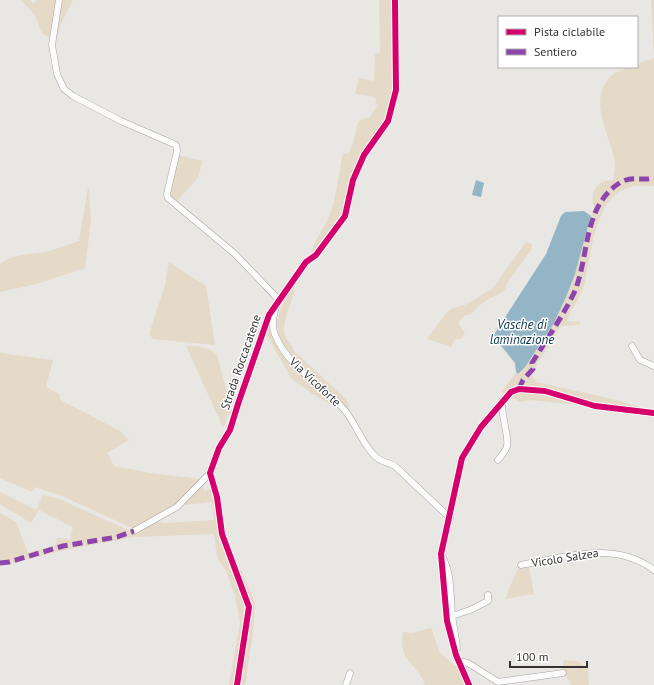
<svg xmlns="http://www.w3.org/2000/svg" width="654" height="685" font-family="'PT Sans',sans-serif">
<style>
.green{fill:#e5d9c7}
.water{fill:#94b5c6}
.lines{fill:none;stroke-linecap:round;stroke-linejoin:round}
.minor-casing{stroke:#a5a4a2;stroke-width:7}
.minor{stroke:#fcfbfb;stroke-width:6}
.quiet{stroke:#8e44ad;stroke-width:5;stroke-dasharray:10 5;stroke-linecap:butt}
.cycleway-casing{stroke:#fff;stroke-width:8}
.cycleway{stroke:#d6006c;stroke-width:6}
.labels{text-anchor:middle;stroke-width:3;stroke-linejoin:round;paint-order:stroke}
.street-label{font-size:12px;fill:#343332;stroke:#fff}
.water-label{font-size:13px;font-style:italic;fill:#093447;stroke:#fff}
</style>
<rect width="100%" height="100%" fill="#e9e7e4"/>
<g class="green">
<path d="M22,0h8l3,4 4,-4h36l-13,26 -3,12c-20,-1 -14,-9 -23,-23 -3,-5 -9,-10 -12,-15z"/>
<path d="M379,0h13l1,79 -4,33 -4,10 -25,35 -16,58 -33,42c1,-16 14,-28 19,-43 7,-19 9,-41 13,-61l5,1c3,-6 6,-13 7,-19 3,-12 0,-14 15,-18l7,-11 -2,-9 -20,-3 4,-16 15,3 1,-27 5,-1z"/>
<path d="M651,0h3v186c-8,0 -17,-1 -24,1 -37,10 -38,68 -46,98 -4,13 -12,23 -17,36l13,1v3l-19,1 -30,48 6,8 79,18 35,10 -56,-6 -66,-16 -22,7 -5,-3 14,-20 2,2 57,-100 19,-67c-5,-16 3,-27 19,-27 1,-6 3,-12 2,-18 -5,-28 -27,-59 -6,-84 6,-7 19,-11 28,-11v-3l17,-6z"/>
<polygon points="177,155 202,161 198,178 176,202 169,196"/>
<path d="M88,188h1l2,33 -6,47 -48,16 -37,8v-27c11,-12 33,-10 49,-14 10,-3 20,-7 30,-10z"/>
<path d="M526,242l6,2 -1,6 -24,33c-1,12 -15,13 -23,19 -5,3 -9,9 -14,13h-5l-7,7 7,11 -4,6h-6l-4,8 -24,-8 19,-26 7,-5 12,-3 27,-16z"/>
<polygon points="169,262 206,286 215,345 153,339 149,334 165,285"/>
<path d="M290,287l5,4c-4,13 -15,33 -9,47 3,5 7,7 8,13l53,49 3,12 -63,-60c-17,-31 -9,-35 3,-65z"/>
<polygon points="271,316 276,341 339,406 335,407 311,393 291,378 264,330"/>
<path d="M186,346c11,0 22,0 31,9l15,57 -5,4 -2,8 -2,3z"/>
<polygon points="0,353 53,360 46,387 59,394 61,400 120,431 129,440 107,453 114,466 150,473 200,479 176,505 151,520 166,523 214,520 212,502 184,505 201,485 205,491 212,488 221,534 240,592 247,607 234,685 229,685 240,623 235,596 226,571 217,557 214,534 134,537 65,550 0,566 0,513 16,522 28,553 55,545 58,537 70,540 73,527 39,510 31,523 0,504 0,492 36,510 43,495 59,499 128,530 132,528 60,495 34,487 32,492 0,478"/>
<polygon points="519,391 545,393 587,406 530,400 520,402 509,396"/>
<polygon points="226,538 255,602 253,633 245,685 238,685 251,613"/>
<polygon points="529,567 534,594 505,599 517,570"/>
<path d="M431,628l9,25 20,17 6,15h-41c-8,-24 -27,-21 -22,-53l9,1z"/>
<polygon points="565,660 577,661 588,668 589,685 571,685 565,673 563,662"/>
</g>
<g class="water">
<polygon points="476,180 484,183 481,197 472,195"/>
<polygon points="584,211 591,216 575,274 566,297 554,323 525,367 518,374 516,372 515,363 493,336 546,254 561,216 565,212"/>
</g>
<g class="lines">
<g class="minor-casing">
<g id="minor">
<path d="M59,0l-7,45 5,29 7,15 9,7 48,25 55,24 1,6 -10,43 1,4 67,56 43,45c-3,12 -8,24 -3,36 13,31 44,49 66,71 15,15 19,36 34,50 6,7 15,6 21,11 18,17 36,34 54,51"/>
<polyline points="632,346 640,360 654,366"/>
<path d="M498,460c3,-4 8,-9 9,-14 2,-11 -6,-30 -5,-45"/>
<polyline points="134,531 177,507 210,473"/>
<path d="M442,556c10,18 8,37 10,58 1,11 4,23 5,34"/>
<path d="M521,565c44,-8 94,-25 133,5"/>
<polyline points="452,616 470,610 488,601 488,595"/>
<polyline points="459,661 468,663 498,682 563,673"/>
<polyline points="237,685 249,607 222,534 217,497 210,473 219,448 230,430 238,404 269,315 306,262 316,255 345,216 353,180 364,155 388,121 396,90 395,0"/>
<polyline points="346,685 350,673"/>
<polyline points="469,685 456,655 447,621 441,554 462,458 481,427 511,392 519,389 545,391 595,406 654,413"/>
</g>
</g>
<use href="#minor" class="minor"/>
<g class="quiet">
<path d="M519,389l4,-9 10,-11 -1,-6c14,-23 30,-45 42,-70 16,-37 8,-87 47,-111 11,-6 22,-1 33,-4"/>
<polyline points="0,563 9,562 63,546 117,537 134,531"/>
</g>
<g class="cycleway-casing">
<g id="cycleway">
<polyline points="237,685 249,607 222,534 217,497 210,473 219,448 230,430 238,404 269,315 306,262 316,255 345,216 353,180 364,155 388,121 396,90 395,0"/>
<polyline points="469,685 456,655 447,621 441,554 462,458 481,427 511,392 519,389 545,391 595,406 654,413"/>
</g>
</g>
<use href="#cycleway" class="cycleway"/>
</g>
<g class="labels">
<g class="street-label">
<text transform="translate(241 362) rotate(-71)" y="4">Strada Roccacatene</text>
<text transform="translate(315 382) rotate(43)" y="4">Via Vicoforte</text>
<text transform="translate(565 558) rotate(-9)" y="4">Vicolo Salzea</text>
</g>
<g class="water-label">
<text x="522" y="329">Vasche di<tspan x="522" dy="15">laminazione</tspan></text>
</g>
</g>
<rect x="498" y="16" width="140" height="52" fill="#ffffff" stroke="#aeadad"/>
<rect x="506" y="29" width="20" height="6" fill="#d6006c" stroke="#aeadad"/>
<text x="534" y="36" font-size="12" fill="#343332">Pista ciclabile</text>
<rect x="506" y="49" width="20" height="6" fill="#8e44ad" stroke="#aeadad"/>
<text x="534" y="56" font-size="12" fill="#343332">Sentiero</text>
<path d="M510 661v6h77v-6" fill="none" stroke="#343332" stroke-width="2"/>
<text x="516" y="661" font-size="12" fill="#343332" stroke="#ffffff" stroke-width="3" paint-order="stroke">100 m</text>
</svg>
